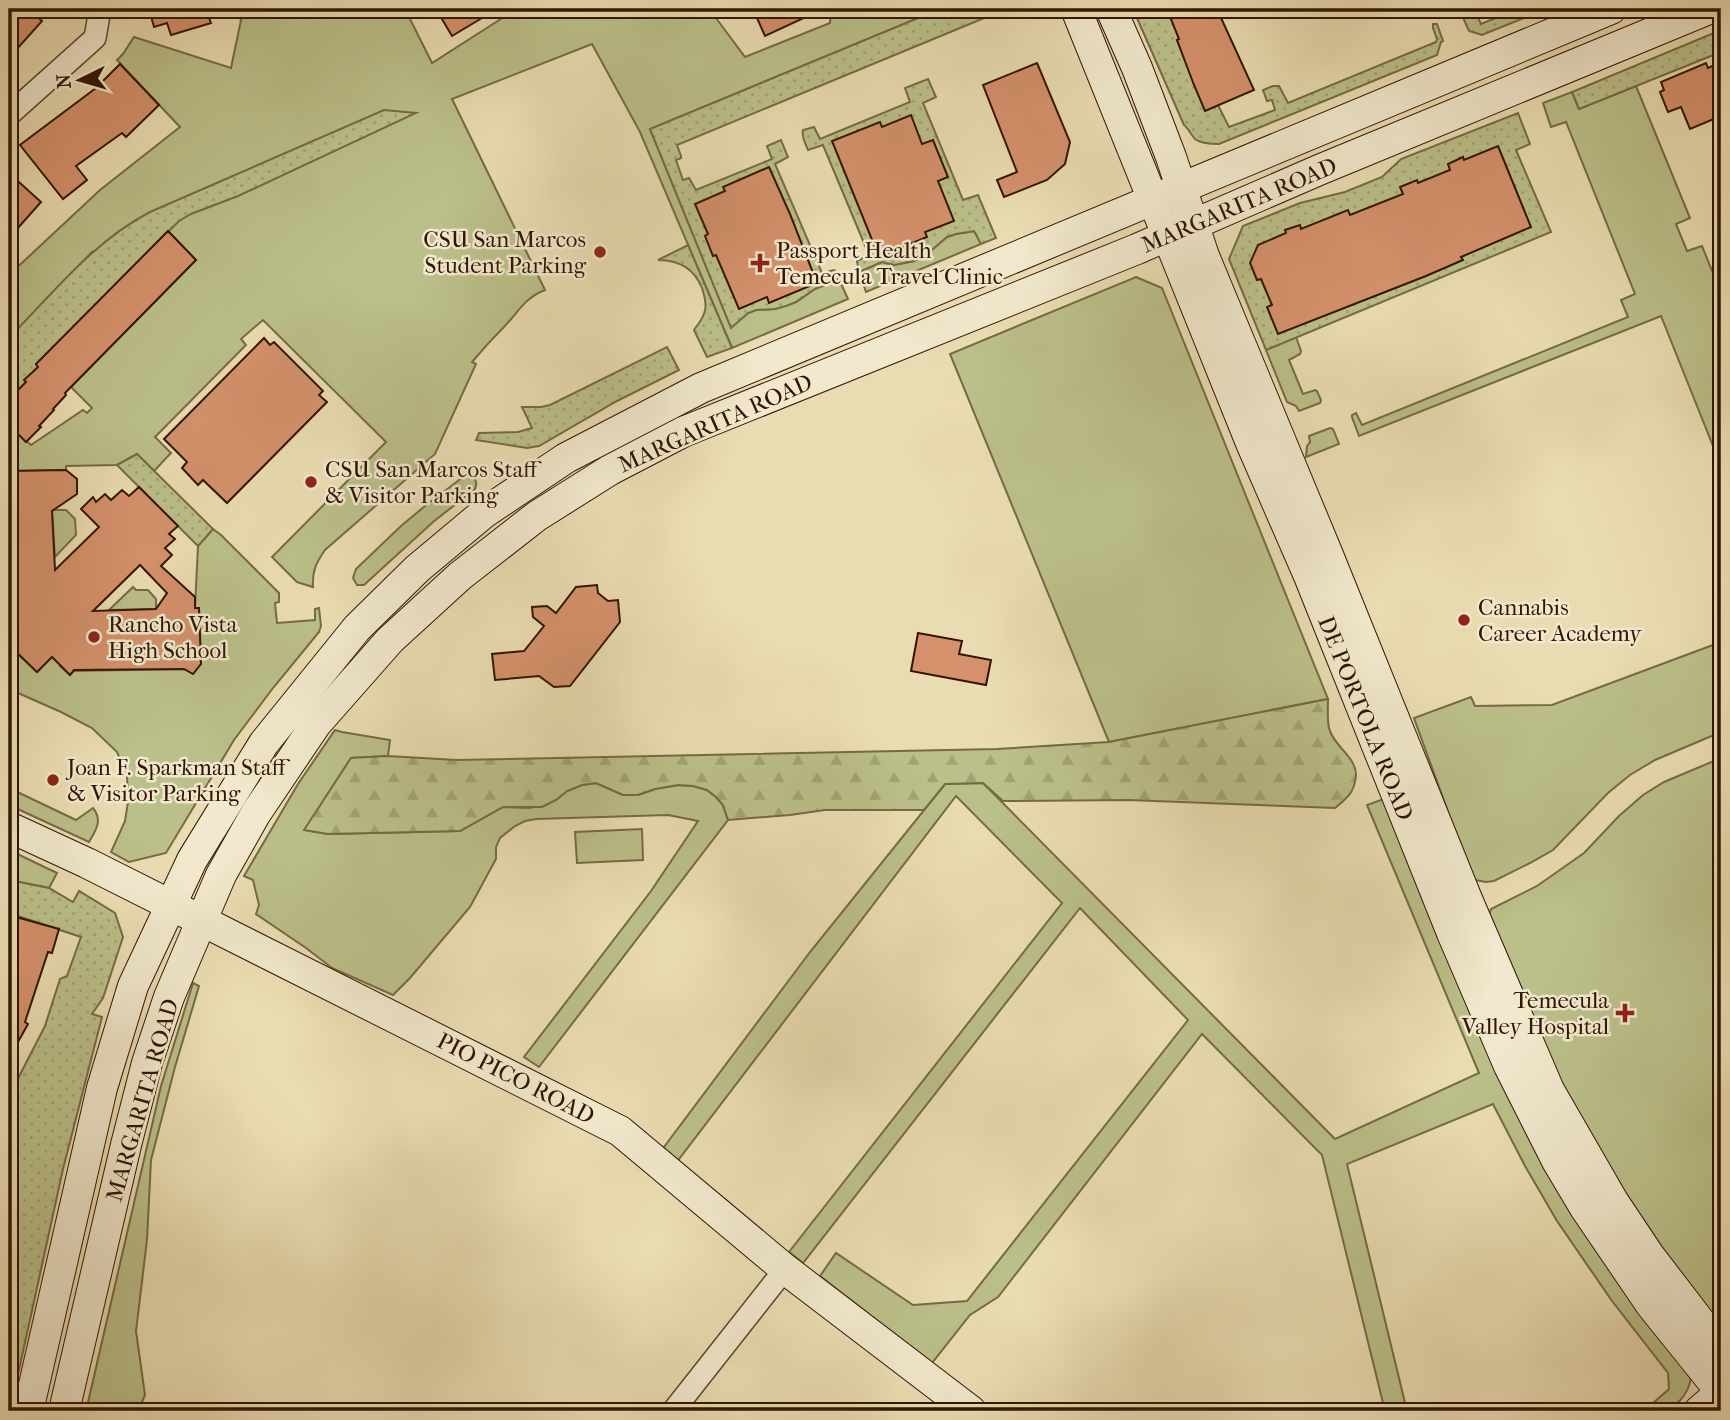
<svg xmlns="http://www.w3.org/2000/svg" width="1730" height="1420" font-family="'IM FELL French Canon',serif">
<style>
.green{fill:#bbbf89;stroke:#766a44;stroke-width:2}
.forest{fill:url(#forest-firs);stroke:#766a44;stroke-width:2}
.garden{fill:url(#garden-dots);stroke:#766a44;stroke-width:2}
.building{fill:#d4916c;stroke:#311500;stroke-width:2;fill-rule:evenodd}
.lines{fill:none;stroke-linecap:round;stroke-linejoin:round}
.street-casing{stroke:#5f472c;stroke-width:24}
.secondary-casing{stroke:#311500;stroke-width:32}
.street{stroke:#f1e8cd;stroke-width:21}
.secondary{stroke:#f1e8cd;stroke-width:30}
.poi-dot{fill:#8f2418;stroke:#f1e8cd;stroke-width:2.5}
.labels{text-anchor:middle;stroke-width:5;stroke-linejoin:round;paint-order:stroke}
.street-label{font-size:23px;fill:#311500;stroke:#f1e8cd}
.poi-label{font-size:23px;fill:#311500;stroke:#f1e8cd;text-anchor:start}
</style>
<defs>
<pattern id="forest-firs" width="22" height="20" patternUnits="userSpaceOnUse" patternTransform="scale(1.75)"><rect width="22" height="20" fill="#bbbf89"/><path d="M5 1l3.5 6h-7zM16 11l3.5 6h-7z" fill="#a1a374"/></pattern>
<pattern id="garden-dots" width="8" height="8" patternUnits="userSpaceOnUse" patternTransform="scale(1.75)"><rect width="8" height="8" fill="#bbbf89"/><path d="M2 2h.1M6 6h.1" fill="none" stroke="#a1a374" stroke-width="1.8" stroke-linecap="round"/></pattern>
</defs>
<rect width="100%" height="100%" fill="#eadcb2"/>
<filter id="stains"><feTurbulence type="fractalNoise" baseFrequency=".00286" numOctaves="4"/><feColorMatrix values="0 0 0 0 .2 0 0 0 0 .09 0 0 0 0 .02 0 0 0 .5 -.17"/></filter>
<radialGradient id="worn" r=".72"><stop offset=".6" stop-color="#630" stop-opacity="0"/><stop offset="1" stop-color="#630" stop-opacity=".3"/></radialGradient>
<g class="green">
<path d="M236,9h169l27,54 75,-48 1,-6h193l12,5 32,43 85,-34 1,-14h109l-290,120 81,198 17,-14 8,-3 19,-1 21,-7 19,-13 24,-10 9,20 -116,49 -92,-216 -48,-88 -140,55 93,191c-21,8 -27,23 -42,38 -11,11 -21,22 -31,34l4,2 -41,90 -110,96c-9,13 -13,21 -12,37l-16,-5 -25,-25 114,-115 -123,-122 -22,19 5,6 -91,92 16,16 -17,18 -17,-17 -20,11 -51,1v4l-57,1v-46l22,20 52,-35 4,3 5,-5 -21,-21 125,-127 -28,-29 -76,21 -83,86v-63l91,-85 80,-63 -63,-67 6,-6 11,-17 97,31 10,-48z"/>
<polygon points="1636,86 1690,218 1676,224 1687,251 1702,246 1721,293 1721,466 1661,316 1359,436 1352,417 1352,415 1356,413 1362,425 1628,317 1621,300 1635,294 1566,122 1551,127 1543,103 1572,92 1579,109"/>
<polygon points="975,231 981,244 866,292 859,272 882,262 894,265 914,261 925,255 947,237 956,234"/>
<polygon points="1136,277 1162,288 1328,699 1109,742 950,354"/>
<polygon points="1296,337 1301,351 1300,354 1289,360 1303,394 1315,390 1317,391 1321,400 1320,403 1299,411 1296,406 1287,402 1266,350"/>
<polygon points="1330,428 1333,429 1339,444 1306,457 1307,446 1310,442 1309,436"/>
<path d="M467,474c8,2 11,8 8,15l-42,33 -69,63h-7l-4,-7 3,-9 45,-43 24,-20z"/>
<polygon points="52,510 66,510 75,519 76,535 55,557"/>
<polygon points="213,529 221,535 279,593 279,602 275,603 277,623 315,620 315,609 319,608 321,626 319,632 273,688 234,740 166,853 129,862 111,852 125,821 128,802 127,775 117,752 92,728 61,712 9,689 9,661 18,654 37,672 62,646 65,662 60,666 70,675 74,671 184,669 201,664 199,608 195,608 198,546"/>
<polygon points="133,587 136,590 148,590 156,599 156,609 109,610"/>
<polygon points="1721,642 1721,732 1655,760 1630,775 1608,793 1553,850 1530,863 1494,881 1486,882 1475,880 1451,820 1414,718 1471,697 1475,706 1552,705"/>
<polygon points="335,730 342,732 390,740 388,756 351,758 305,830 328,834 460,831 503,807 530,808 556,800 567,791 582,785 596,783 623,795 638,795 655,789 678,785 693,786 707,790 716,797 723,805 728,820 539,1067 524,1057 651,891 698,821 668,815 536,819 525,821 515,826 500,838 496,847 496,859 470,907 410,978 393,995 332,968 306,948 256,914 259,905 253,880 244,876 298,784"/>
<polygon points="1721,758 1721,1336 1665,1262 1598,1152 1547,1055 1489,915 1491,909 1537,886 1584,853 1619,816 1643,795 1664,782"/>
<path d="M983,783l352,356 144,-66 -112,-268 22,-8 302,580c-2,17 -16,34 -34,34l-5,-7 17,-15 -1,-16 -56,-72 -55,-80 -32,-55 -32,-62 -146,60 60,247h-22l-63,-256 -120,-121 -204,263 -28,18 -38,48 -112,-87 16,-23 77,52 54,-4 221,-281 -108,-112 -277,355 -14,-11 273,-349 -106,-107 -280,367 -15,-12 149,-199 135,-168z"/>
<path d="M9,788l67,32 17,-12c10,12 3,22 -4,34l-80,-37z"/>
<polygon points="642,829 643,860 577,863 575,832"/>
<polygon points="9,850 57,873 49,888 9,880"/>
<polygon points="193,983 199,986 175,1067 151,1160 147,1240 136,1331 145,1395 138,1411 86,1411 161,1086"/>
</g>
<path class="forest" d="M1328,699c0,9 -1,20 1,29 4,18 28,29 27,48 -2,17 -8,21 -21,32l-207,-8 -125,1 -20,-18 -38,1 -21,26h-99l-35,5 -62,5 -5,-15 -7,-8 -9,-7 -14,-4 -15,-1 -23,4 -17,6h-15l-27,-12 -14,2 -15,6 -11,9 -14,7h-39l-43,24 -132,3 -24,-4 47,-72 37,-2 68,4 541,-11 112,-7z"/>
<g class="garden">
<polygon points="940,9 1006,9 677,145 681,156 681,158 676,160 683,180 689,178 696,190 772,159 767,146 781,140 788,157 775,164 822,273 834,270 837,272 839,279 815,289 796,302 786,306 775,309 756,310 748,313 731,328 650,129"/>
<path d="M1133,9h34l12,30 -2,1 28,71 13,-6 11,22 46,-17 -3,-10 -5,1 -4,-11 10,-4h6l9,17 148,-61 1,-3 -4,-11v-4h4l6,17 -2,1 -4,13 -218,89c-7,0 -18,0 -24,-5 -4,-4 -6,-10 -11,-14z"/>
<polygon points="1518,9 1546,9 1482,35 1469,31 1464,20 1465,15 1475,11 1481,24"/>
<polygon points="1721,30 1721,52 1579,109 1572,92"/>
<path d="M928,79l8,18 -13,6 40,97 15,-5 18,43 -15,6 -7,-13 -18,3 -9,3 -22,19 -11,5 -20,4 -12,-3 -23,10 -2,-11 12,-6 -46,-110 -15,5c-2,-6 -7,-13 -5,-20l11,-3 6,12 90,-37 -5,-14z"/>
<path d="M384,110l32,3 -178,83 -47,18 -12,7 -143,143 2,3 -13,13 1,2 -17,21v-65c44,-45 85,-97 141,-126z"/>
<polygon points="1518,113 1530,144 1516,150 1551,232 1266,350 1229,259 1243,226 1300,203 1345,192 1382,177 1401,159"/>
<path d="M688,245l44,103 -25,9 -13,-27c4,-6 10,-12 11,-20 2,-7 -1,-15 -3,-22 -8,-20 -24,-28 -44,-28z"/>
<polygon points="667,347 679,370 617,401 539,446 527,448 476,440 479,433 518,432 532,428 522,407 541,407 550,405"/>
<polygon points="137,454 213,529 198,546 117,465"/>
<polygon points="9,880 49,888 73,902 79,891 115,913 123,937 103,998 92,1014 102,1017 63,1169 10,1411 9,1411 9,1096 45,1026 60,979 67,976 81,937 9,913"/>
</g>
<g class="building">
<polygon points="9,9 29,9 42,21 9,58"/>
<polygon points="149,9 206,9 211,23 171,35 167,23 154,27"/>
<polygon points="436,9 497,9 452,36"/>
<polygon points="753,9 823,9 765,36"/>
<polygon points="1167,9 1217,9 1254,90 1205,111 1194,85 1177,40 1179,39"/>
<polygon points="1037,63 1070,142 1065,164 1047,180 1004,197 997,180 1017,172 983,85"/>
<polygon points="1706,63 1708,68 1717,64 1721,75 1721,116 1690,129 1681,107 1668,112 1660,92 1664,90 1661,82"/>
<polygon points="120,64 159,105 126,137 122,133 76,166 87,180 63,199 20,145 96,88"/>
<polygon points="911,115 922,144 933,140 948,177 938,181 954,221 925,232 927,237 879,257 832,141 880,122 882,127"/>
<polygon points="1498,146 1531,227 1461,257 1463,260 1426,276 1278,334 1267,307 1272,305 1261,279 1257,280 1250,263 1258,245 1286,233 1285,230 1300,225 1301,229 1348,210 1350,215 1403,194 1400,187 1417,180 1418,183 1450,170 1448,164 1463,157 1464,160"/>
<polygon points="769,167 790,214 817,283 769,303 767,297 739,309 716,255 713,256 705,236 708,234 695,204 725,191 723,187"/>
<polygon points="9,173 41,202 9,238"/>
<polygon points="168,231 196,260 65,393 66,395 53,409 54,410 39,426 41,427 26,442 9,425 9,399 26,382 24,380 38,367 36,364"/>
<polygon points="264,338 270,345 274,342 323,391 319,395 327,402 227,503 203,480 198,485 182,468 187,462 164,439"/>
<path d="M66,470l11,9v15l-25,17 3,59 44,-43 -18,-18 12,-12 3,5 9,-8 6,6 11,-10 7,6 10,-9 39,39 -9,8 6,5 -10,9 7,7 -11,11 34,31v11h4l2,56 -8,10 -9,-5 -110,1 -4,5 -18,-18 -15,15 -28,-27v-174zM140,565l27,28 -11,16 -63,2z"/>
<polygon points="597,585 598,593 608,601 618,600 620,622 570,686 554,687 539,676 495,680 492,654 524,651 544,626 533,617 532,607 547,606 556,613 576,587"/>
<polygon points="918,633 962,641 959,654 991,660 986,685 911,671"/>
<polygon points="9,915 59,929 52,953 48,952 25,1022 28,1024 9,1058"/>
</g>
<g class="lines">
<g class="street-casing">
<g id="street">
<polyline points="9,115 95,38 99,15 96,9"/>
<polyline points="673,1411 785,1269"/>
</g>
</g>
<g class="secondary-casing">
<g id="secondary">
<polyline points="1076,9 1251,443 1309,576 1452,933 1509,1066 1557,1161 1585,1208 1651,1305 1721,1392 1699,1411"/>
<polyline points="1111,9 1137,68 1171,157 1204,256 1328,555 1467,899 1549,1090 1613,1201 1649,1255 1721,1349"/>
<polyline points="9,827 87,863 620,1131 785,1269 971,1411"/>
<polyline points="28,1411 102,1088 133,986 192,860 264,743 357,628 417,569 484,513 566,458 701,388 1611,9"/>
<polyline points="64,1411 126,1145 147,1063 169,997 221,875 256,813 316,724 390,640 460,576 537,516 610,470 683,432 1137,249 1319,170 1709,9"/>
</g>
</g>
<use href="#street" class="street"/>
<use href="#secondary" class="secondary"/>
</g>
<g class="poi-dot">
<circle cx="600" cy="252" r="7"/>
<path d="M756.5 252.5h7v7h7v7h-7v7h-7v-7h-7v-7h7z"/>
<circle cx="311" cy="482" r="7"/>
<circle cx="1464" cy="620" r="7"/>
<circle cx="94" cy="637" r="7"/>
<circle cx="53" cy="780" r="7"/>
<path d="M1621.5 1002.5h7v7h7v7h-7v7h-7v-7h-7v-7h7z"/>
</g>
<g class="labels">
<g class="street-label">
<text transform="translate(1239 205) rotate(-23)" y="8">MARGARITA ROAD</text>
<text transform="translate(715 423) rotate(-24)" y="8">MARGARITA ROAD</text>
<text transform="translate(1366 718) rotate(68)" y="8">DE PORTOLA ROAD</text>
<text transform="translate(516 1078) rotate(27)" y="8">PIO PICO ROAD</text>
<text transform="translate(142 1100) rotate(-74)" y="8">MARGARITA ROAD</text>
</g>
<g class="poi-label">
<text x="586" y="247" text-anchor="end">CSU San Marcos<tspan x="586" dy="26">Student Parking</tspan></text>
<text x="776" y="258">Passport Health<tspan x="776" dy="26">Temecula Travel Clinic</tspan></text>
<text x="325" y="477">CSU San Marcos Staff<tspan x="325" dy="26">&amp; Visitor Parking</tspan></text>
<text x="1478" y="615">Cannabis<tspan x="1478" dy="26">Career Academy</tspan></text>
<text x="108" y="632">Rancho Vista<tspan x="108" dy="26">High School</tspan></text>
<text x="67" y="775">Joan F. Sparkman Staff<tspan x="67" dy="26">&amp; Visitor Parking</tspan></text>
<text x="1609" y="1008" text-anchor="end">Temecula<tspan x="1609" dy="26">Valley Hospital</tspan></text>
</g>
</g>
<rect width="1730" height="1420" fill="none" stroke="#eadcb2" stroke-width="35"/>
<rect x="10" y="10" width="1709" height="1399" fill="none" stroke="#311500" stroke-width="3.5"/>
<rect x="18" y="18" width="1695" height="1385" fill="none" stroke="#311500" stroke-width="2"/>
<g transform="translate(80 80) rotate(265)" stroke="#f1e8cd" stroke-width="5" paint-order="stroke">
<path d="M0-5L12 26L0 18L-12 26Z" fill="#311500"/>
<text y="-10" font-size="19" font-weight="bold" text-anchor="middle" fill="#311500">N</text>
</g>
<rect width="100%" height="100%" filter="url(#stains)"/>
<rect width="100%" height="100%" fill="url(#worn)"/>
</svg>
